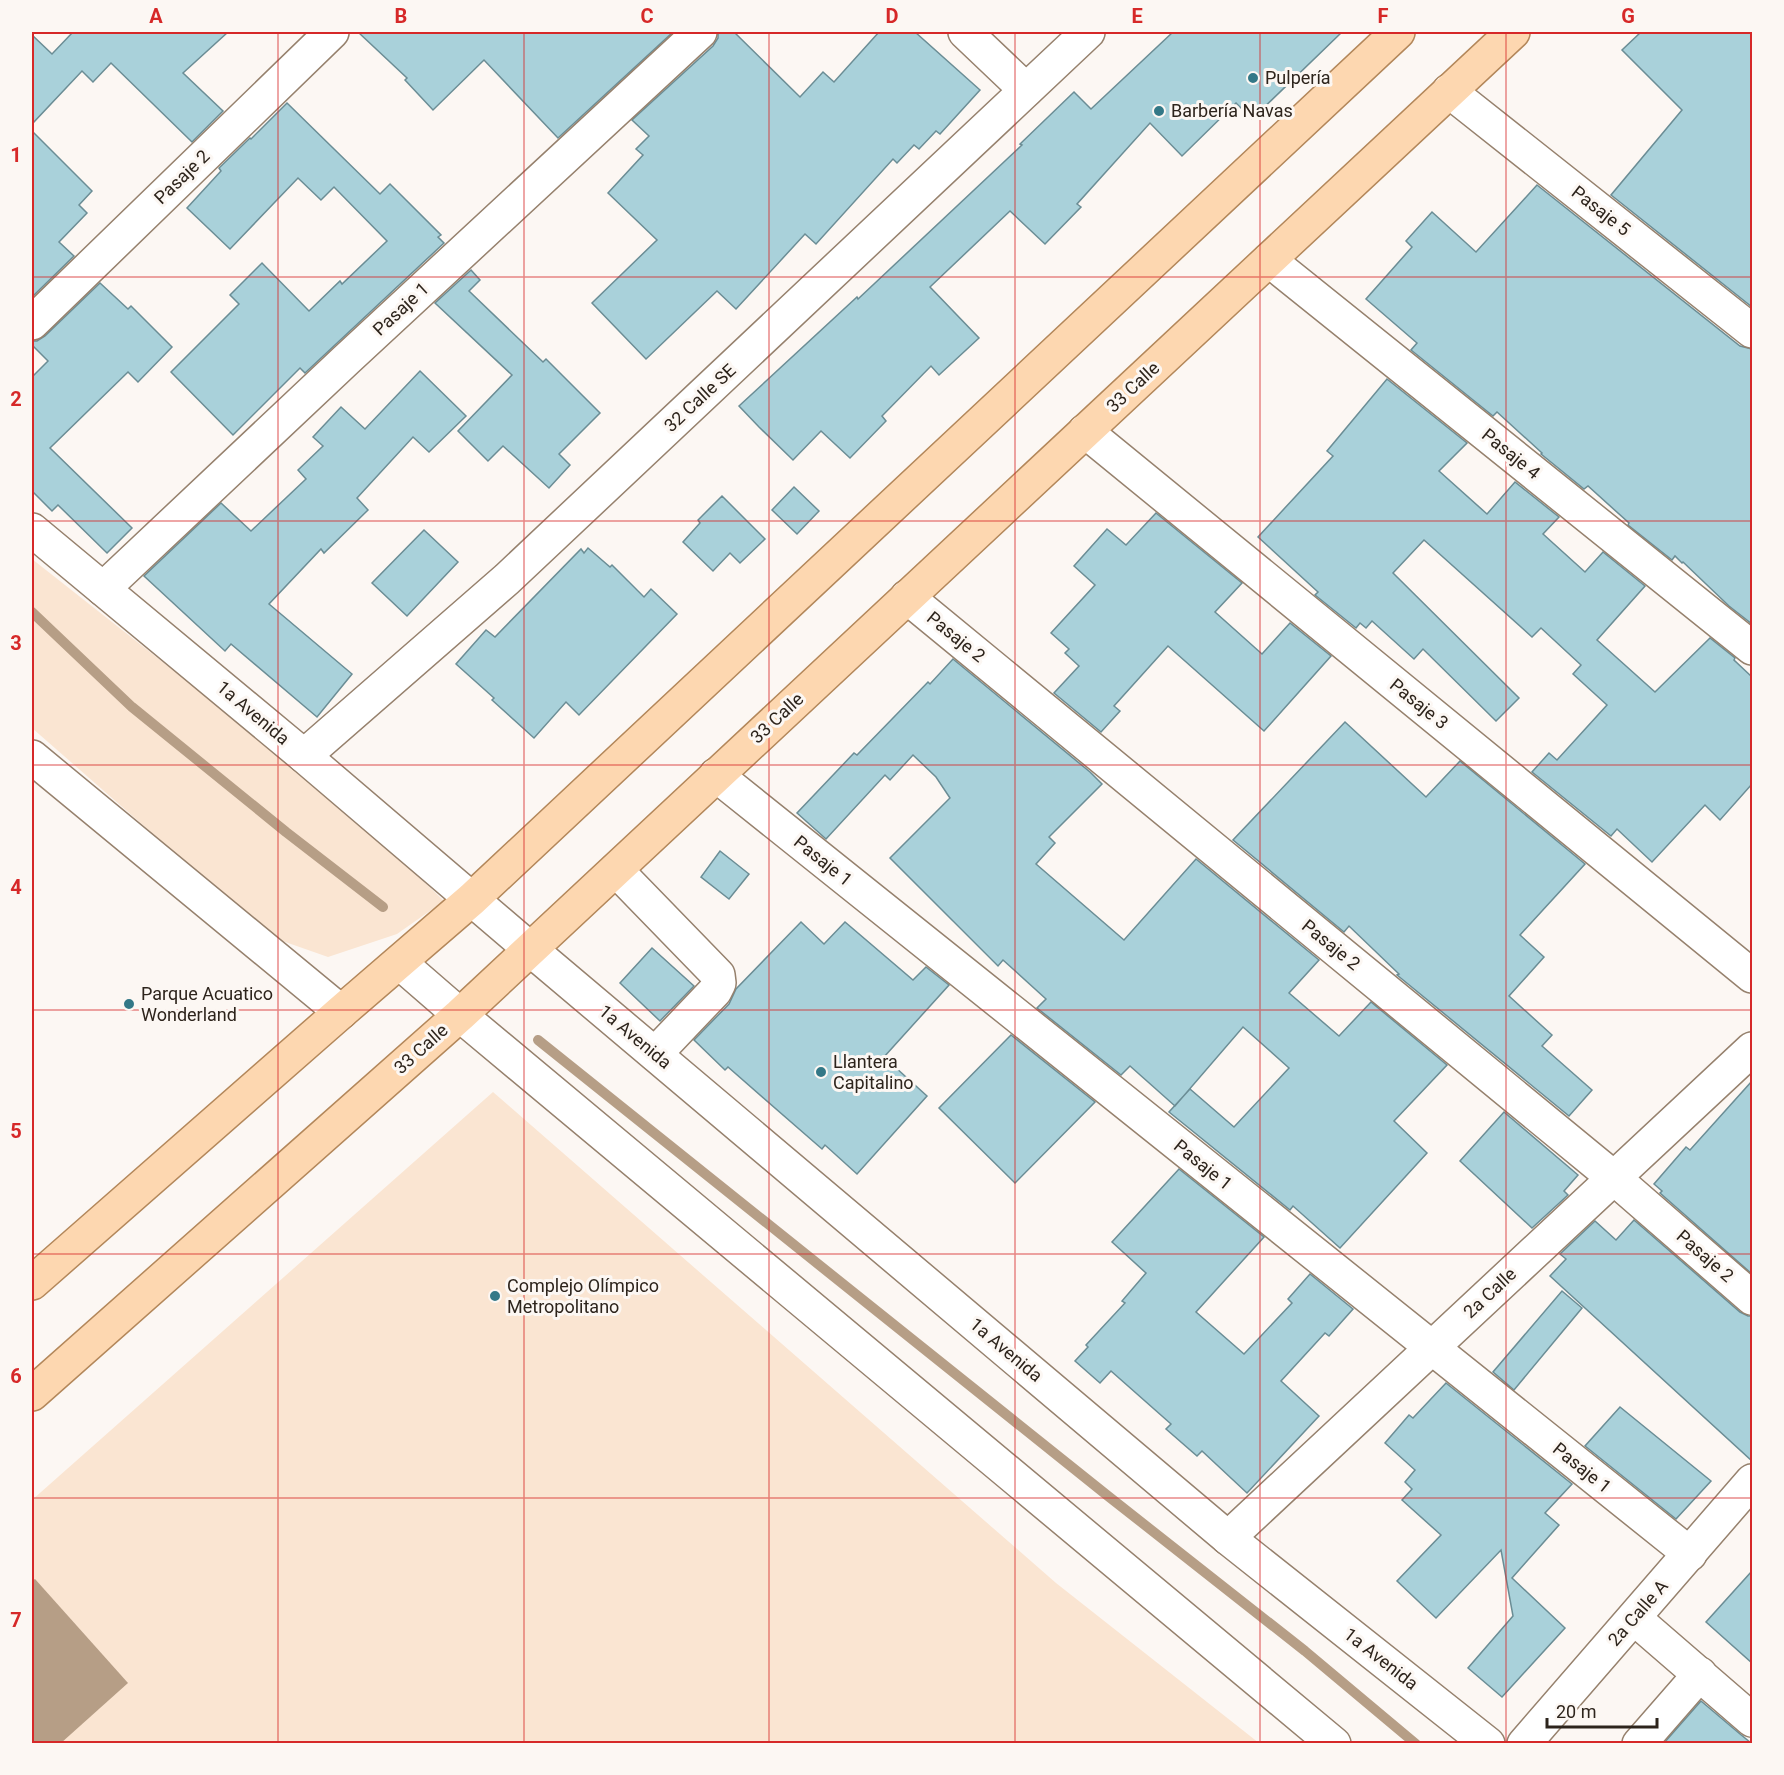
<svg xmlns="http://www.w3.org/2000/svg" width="1784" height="1775" font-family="Roboto,sans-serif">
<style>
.green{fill:#fae5d2}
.water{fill:#b69e86}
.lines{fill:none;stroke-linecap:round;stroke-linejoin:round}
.stream{stroke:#b69e86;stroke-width:10}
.building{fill:#a9d1da;stroke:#6b8d95;stroke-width:1.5}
.minor-casing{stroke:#96816d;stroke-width:36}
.major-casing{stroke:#b3875a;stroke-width:36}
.minor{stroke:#fff;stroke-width:33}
.major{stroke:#fdd7b0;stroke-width:33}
.grid{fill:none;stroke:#d62828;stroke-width:1.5;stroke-opacity:0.55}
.poi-dot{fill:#337887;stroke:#fcf7f3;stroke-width:2}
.labels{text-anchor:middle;stroke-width:6;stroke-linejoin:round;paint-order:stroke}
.poi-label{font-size:18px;fill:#2d241c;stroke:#fcf7f3;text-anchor:start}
.street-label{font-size:18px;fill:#2d241c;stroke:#fcf7f3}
.neatline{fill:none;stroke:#d62828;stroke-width:2}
.grid-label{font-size:20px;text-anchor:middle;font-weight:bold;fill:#d62828}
</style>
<rect width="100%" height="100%" fill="#fcf7f3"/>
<g class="green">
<polygon points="32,559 343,804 444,901 397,934 328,957 271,937 32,728"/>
<polygon points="493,1092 1056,1583 1259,1743 32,1743 32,1500"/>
</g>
<polygon class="water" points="35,1579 128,1683 61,1743 32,1743 32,1581"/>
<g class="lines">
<g class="stream">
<polyline points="32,612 132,707 286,832 383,907"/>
<polyline points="538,1040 1108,1496 1305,1651 1416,1744"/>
</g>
</g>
<g class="building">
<polygon points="73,32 228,32 183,73 223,111 192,142 111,63 93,82 82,71 32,124 32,35 52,54"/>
<polygon points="358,32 673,32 558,138 484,60 433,110 405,80 407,78"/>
<polygon points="718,32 734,32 800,97 823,72 834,82 879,32 915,32 980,90 940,134 936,131 919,149 914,145 897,163 893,159 816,244 805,234 736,309 717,291 646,359 592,303 657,240 608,193 643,155 636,149 649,136 632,120 713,46 718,38"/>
<polygon points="1173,32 1342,32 1252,119 1236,103 1182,156 1150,123 1077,204 1081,207 1045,244 1010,211 930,287 979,338 939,375 931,366 882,416 886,421 850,458 821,431 793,460 759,427 739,406 857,297 858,299 1022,145 1020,144 1074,92 1091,109"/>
<polygon points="1641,32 1752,32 1752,307 1611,195 1682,110 1622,50"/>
<polygon points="287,103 380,194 390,184 441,235 438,237 444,243 305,373 300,368 233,435 171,372 239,304 230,295 262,263 309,311 340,281 342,284 387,241 334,187 321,200 298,178 230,249 187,208 221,171 219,168 250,138 251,139"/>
<polygon points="32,131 92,191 79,205 87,213 59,242 74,256 32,297"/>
<polygon points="1537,185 1740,346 1752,349 1752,624 1729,606 1683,562 1682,563 1675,556 1672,560 1628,525 1629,523 1588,486 1584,489 1541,454 1542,453 1497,412 1493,416 1411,350 1417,343 1366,299 1412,247 1406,241 1432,212 1476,252"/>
<polygon points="471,270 480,280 469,291 543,362 546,359 600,413 559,454 570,465 549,488 503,446 488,461 458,431 512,375 435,303"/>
<polygon points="100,283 128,309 131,306 172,347 138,382 128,372 50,448 132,528 107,553 58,505 52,511 32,491 32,377 48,361 32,345 32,341 37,341 45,336"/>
<polygon points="420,371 466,416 429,452 413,437 357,498 368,510 324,553 321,549 269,604 352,674 317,717 231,644 225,651 144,576 221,503 251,531 306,479 298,470 323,446 313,437 341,407 365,429"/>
<polygon points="1387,379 1467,443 1439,471 1487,514 1515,482 1559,517 1543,534 1585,572 1603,552 1645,586 1597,640 1655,692 1710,638 1735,658 1734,660 1752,677 1752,784 1720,820 1705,805 1652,862 1617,829 1611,836 1532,772 1549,753 1557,760 1607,705 1573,674 1581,665 1541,628 1532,637 1424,540 1393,573 1519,698 1496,721 1423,649 1414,659 1372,621 1366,628 1360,623 1356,628 1315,595 1318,592 1258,537 1333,456 1327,451"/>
<polygon points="794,487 819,511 797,534 772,510"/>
<polygon points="722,496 765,539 740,563 730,553 713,571 683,542 700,523 698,520"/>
<polygon points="1156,513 1242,583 1215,612 1262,654 1290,623 1331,656 1264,731 1168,646 1114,706 1120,711 1101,732 1054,693 1079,666 1065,653 1069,649 1051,633 1095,585 1074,566 1107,529 1126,545"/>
<polygon points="424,530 458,562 407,616 372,583"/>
<polygon points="588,548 610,567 612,565 644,597 651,589 677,614 579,715 566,702 534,738 492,700 494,698 456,664 486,630 495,637 581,549 584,553"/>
<polygon points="953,659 1090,772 1102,784 1049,837 1055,843 1036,864 1124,940 1196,859 1319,960 1289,993 1339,1036 1371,1002 1447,1065 1394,1121 1427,1153 1340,1248 1293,1206 1290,1210 1169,1112 1190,1089 1234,1127 1289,1068 1243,1027 1175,1106 1130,1066 1121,1075 1037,1008 1046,999 1003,960 998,966 890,858 950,798 936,777 913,755 890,780 885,775 826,839 797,813 854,753 857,755 928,682 930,684"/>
<polygon points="1345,722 1426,797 1460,761 1585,864 1520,935 1544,957 1509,996 1552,1035 1542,1046 1592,1090 1569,1116 1397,975 1399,974 1349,926 1344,932 1233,840"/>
<polygon points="720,851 749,874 729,899 701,877"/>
<polygon points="801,922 824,944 845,922 913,980 926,967 949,985 884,1057 927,1096 857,1174 825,1145 822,1149 728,1067 725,1070 694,1040 729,1004 736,989"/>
<polygon points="652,948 694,986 660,1021 620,983"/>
<polygon points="1011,1035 1095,1102 1015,1183 939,1108"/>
<polygon points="1752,1081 1752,1274 1660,1193 1662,1191 1654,1184 1686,1147 1690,1150"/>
<polygon points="1504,1112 1578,1175 1564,1191 1568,1195 1532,1228 1460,1161"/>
<polygon points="1179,1169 1264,1237 1196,1312 1244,1354 1292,1303 1288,1299 1310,1274 1353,1309 1329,1336 1325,1333 1281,1381 1319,1416 1247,1493 1202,1451 1197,1456 1166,1429 1171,1424 1111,1371 1100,1383 1075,1361 1088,1347 1086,1345 1125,1303 1122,1301 1146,1273 1112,1242"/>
<polygon points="1634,1220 1740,1312 1748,1316 1752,1316 1752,1461 1550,1276 1566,1259 1560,1254 1595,1221 1616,1240"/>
<polygon points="1562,1291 1582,1308 1514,1390 1493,1372"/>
<polygon points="1446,1383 1572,1484 1545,1513 1559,1525 1512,1578 1565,1628 1502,1697 1468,1668 1513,1616 1501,1550 1436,1618 1397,1581 1441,1535 1402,1500 1412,1489 1405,1482 1415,1470 1385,1443 1409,1415 1413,1418"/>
<polygon points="1620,1407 1711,1481 1676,1519 1585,1446"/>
<polygon points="1752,1571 1752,1663 1706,1622"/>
<polygon points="1701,1701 1740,1734 1751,1743 1664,1743"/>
</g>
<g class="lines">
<g class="minor-casing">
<g id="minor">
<polyline points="965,32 1026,90"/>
<polyline points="1449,91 1752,331"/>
<polyline points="1269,260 1752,648"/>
<polyline points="32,323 332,32"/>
<polyline points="1085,431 1752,976"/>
<polyline points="32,530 304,756 530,949 1228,1538 1488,1744"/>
<polyline points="103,589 346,360 700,32"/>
<polyline points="907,597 1614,1178 1752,1298"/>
<polyline points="304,756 507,579 1088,32"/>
<polyline points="32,757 341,1012"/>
<polyline points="716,775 1690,1554"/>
<polyline points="616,870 718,975 719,983 715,991 655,1054"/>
<polyline points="400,963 460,1015 1334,1744"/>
<polyline points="1228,1538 1752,1049"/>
<polyline points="1634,1618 1752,1720"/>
<polyline points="1524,1744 1752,1481"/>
<polyline points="1639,1744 1700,1674"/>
</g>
</g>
<g class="major-casing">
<g id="major">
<polyline points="32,1283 341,1012 472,899 1398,32"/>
<polyline points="32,1394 460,1015 1513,32"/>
</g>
</g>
<use href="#minor" class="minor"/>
<use href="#major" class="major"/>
</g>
<path class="grid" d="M278,32v1712M524,32v1712M769,32v1712M1015,32v1712M1260,32v1712M1506,32v1712M32,277h1720M32,521h1720M32,765h1720M32,1010h1720M32,1254h1720M32,1498h1720"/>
<g class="poi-dot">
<circle cx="1253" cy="78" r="6"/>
<circle cx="1159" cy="111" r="6"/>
<circle cx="129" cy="1004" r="6"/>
<circle cx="821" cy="1072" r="6"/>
<circle cx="495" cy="1296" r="6"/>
</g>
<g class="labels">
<g class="poi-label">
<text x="1265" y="84">Pulpería</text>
<text x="1171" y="117">Barbería Navas</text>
<text x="141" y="1000">Parque Acuatico<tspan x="141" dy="21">Wonderland</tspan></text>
<text x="833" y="1068">Llantera<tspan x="833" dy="21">Capitalino</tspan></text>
<text x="507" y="1292">Complejo Olímpico<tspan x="507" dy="21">Metropolitano</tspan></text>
</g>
<g class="street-label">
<text transform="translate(182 177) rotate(-44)" y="6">Pasaje 2</text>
<text transform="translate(1601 211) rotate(38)" y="6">Pasaje 5</text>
<text transform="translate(401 309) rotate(-43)" y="6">Pasaje 1</text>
<text transform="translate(1133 387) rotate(-43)" y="6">33 Calle</text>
<text transform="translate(700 398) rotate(-43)" y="6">32 Calle SE</text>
<text transform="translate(1511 454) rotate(39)" y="6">Pasaje 4</text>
<text transform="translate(956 637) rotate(39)" y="6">Pasaje 2</text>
<text transform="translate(1419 704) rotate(39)" y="6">Pasaje 3</text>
<text transform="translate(253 713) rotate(40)" y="6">1a Avenida</text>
<text transform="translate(777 718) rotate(-43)" y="6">33 Calle</text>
<text transform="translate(823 861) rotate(39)" y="6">Pasaje 1</text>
<text transform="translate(1331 945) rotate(39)" y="6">Pasaje 2</text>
<text transform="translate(635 1037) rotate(40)" y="6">1a Avenida</text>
<text transform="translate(421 1049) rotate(-42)" y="6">33 Calle</text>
<text transform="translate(1203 1165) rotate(39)" y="6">Pasaje 1</text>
<text transform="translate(1705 1256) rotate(41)" y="6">Pasaje 2</text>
<text transform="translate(1490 1293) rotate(-43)" y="6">2a Calle</text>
<text transform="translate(1006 1350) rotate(40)" y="6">1a Avenida</text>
<text transform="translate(1582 1468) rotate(39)" y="6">Pasaje 1</text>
<text transform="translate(1638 1613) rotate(-49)" y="6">2a Calle A</text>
<text transform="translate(1381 1659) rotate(38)" y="6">1a Avenida</text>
</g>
</g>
<rect width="1784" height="1775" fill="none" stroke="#fcf7f3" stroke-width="66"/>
<path d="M1547 1718v9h110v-9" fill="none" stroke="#2d241c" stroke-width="3"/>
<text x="1556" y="1718" font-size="18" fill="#2d241c" stroke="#fcf7f3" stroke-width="4.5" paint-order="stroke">20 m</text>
<rect x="33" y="33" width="1718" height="1709" class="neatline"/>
<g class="grid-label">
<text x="156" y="23">A</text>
<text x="401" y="23">B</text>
<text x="647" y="23">C</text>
<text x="892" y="23">D</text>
<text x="1137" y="23">E</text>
<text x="1383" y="23">F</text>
<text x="1628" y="23">G</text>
<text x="16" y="162">1</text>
<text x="16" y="406">2</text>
<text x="16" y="650">3</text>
<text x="16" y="894">4</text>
<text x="16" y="1138">5</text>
<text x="16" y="1383">6</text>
<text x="16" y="1627">7</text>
</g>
</svg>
